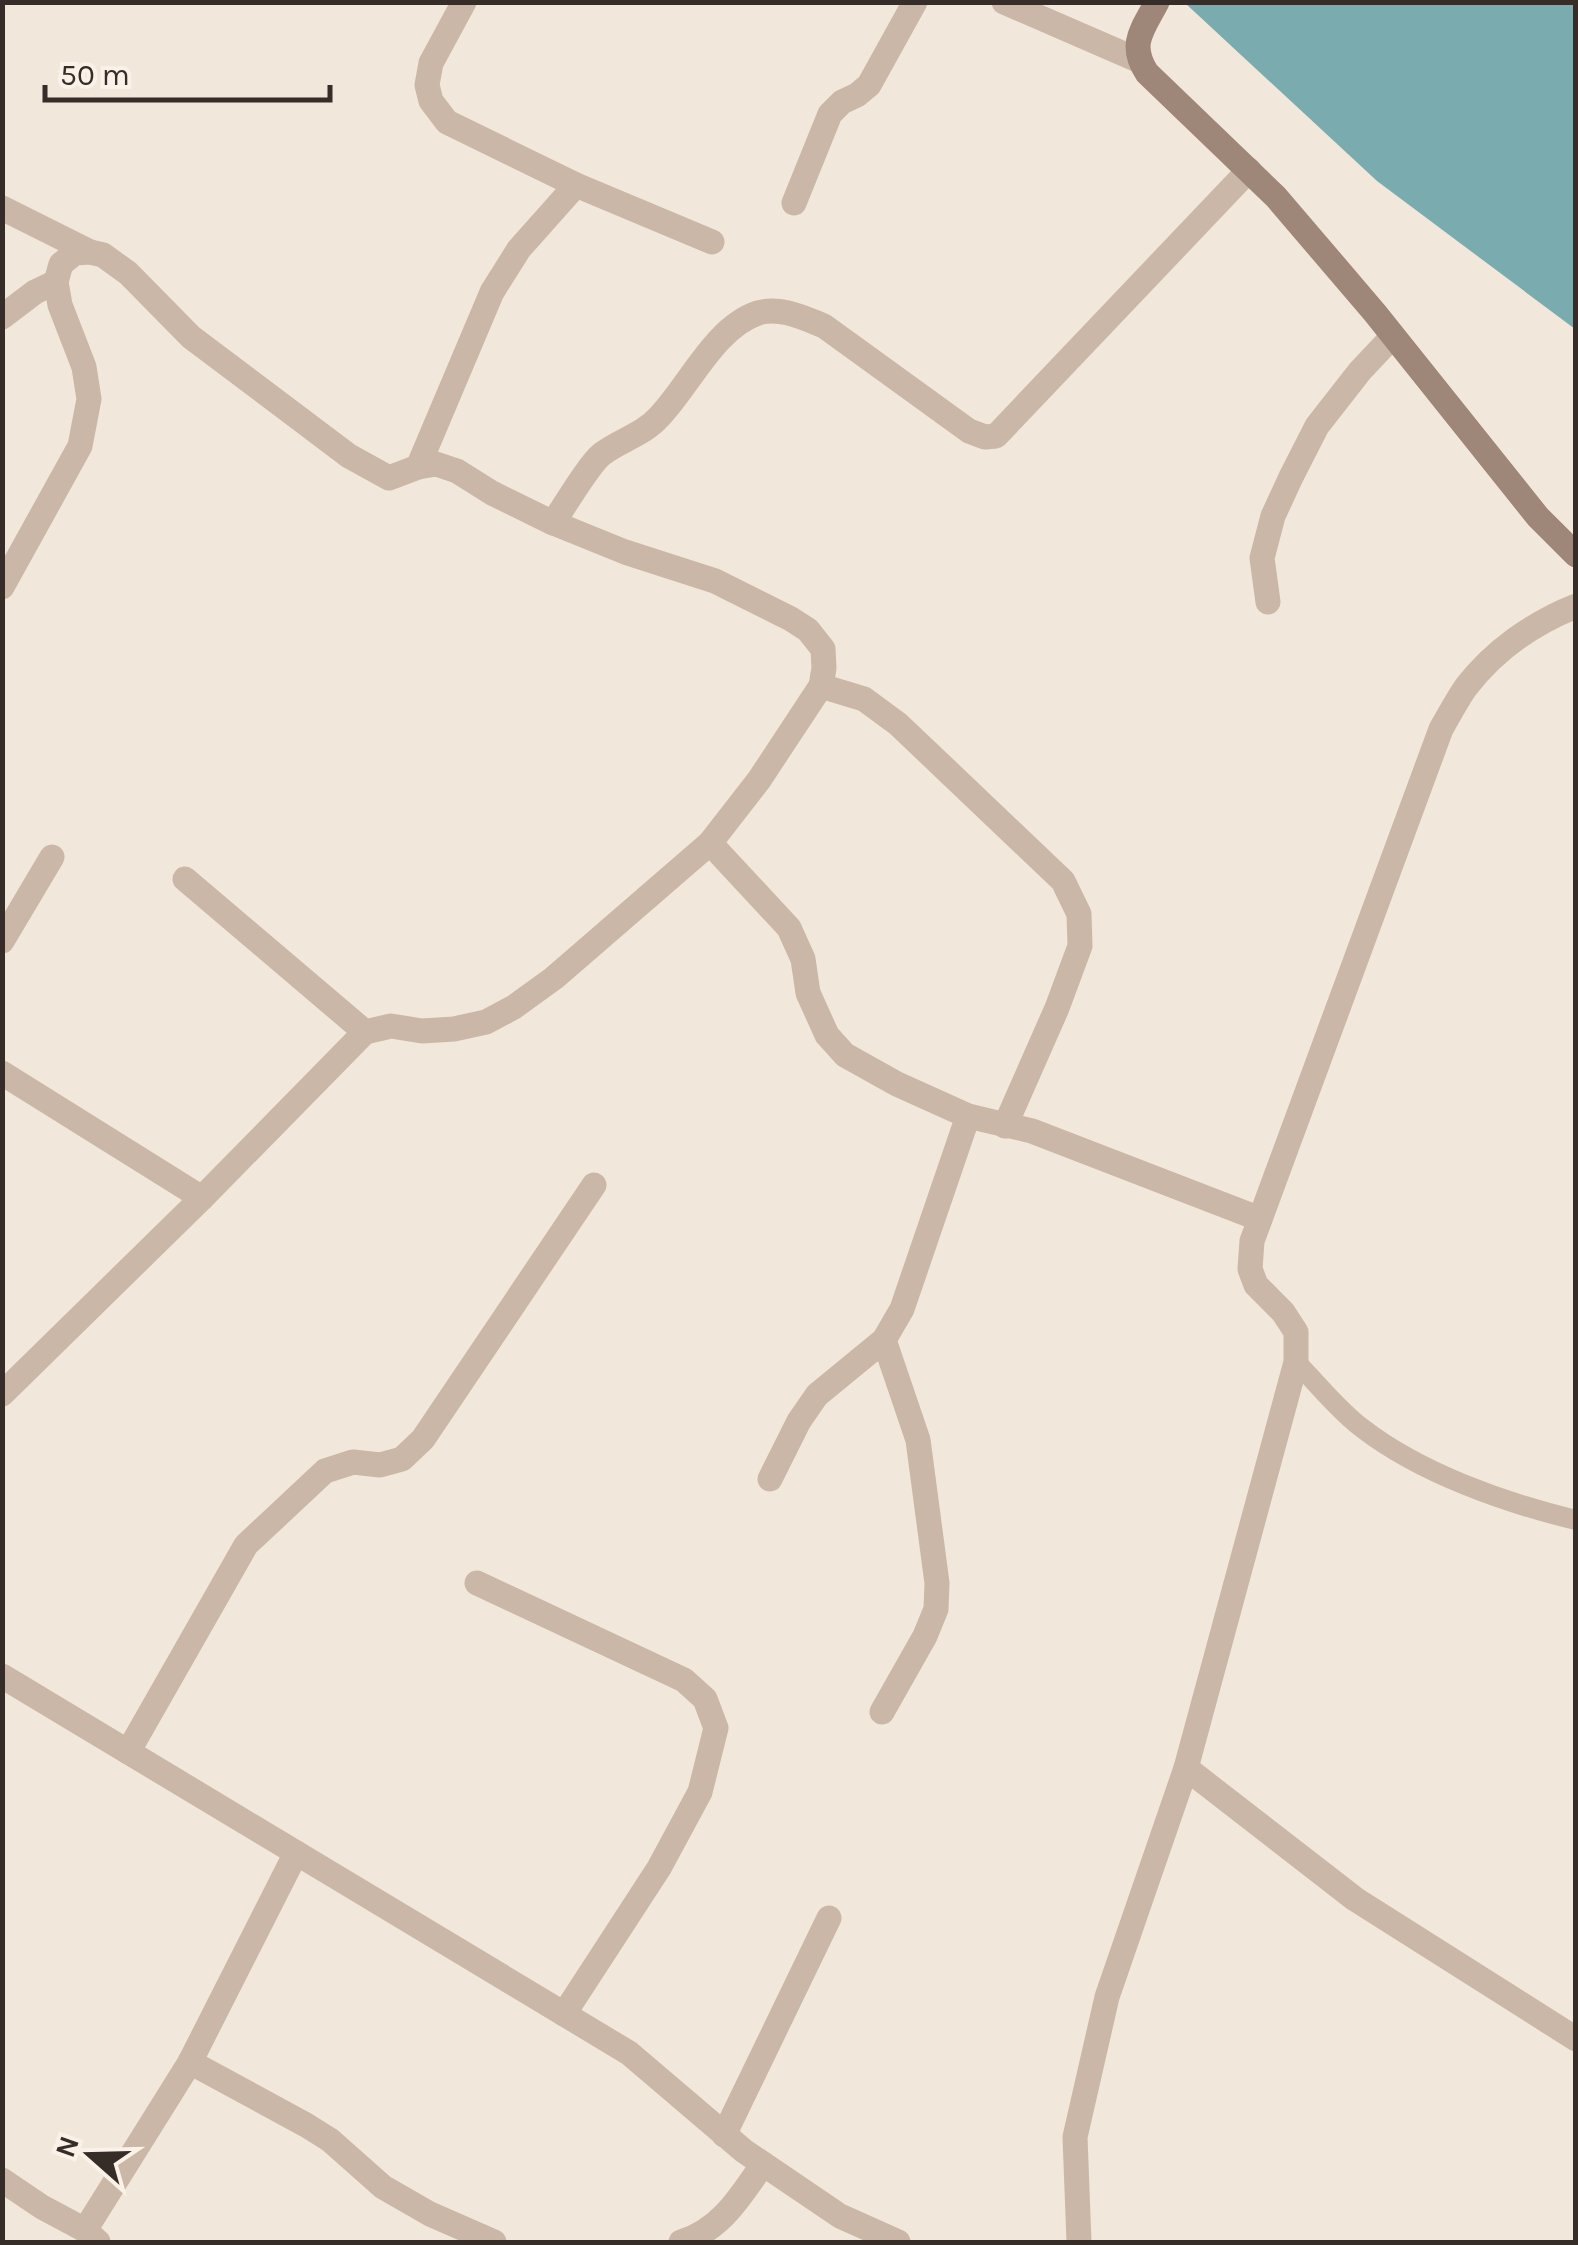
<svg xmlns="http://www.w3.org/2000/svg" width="1578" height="2245" font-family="Karla,sans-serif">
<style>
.water{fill:#7aacaf}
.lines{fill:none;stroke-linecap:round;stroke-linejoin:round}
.lane{stroke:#cab7a7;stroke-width:20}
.street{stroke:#cab7a7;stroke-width:25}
.secondary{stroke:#9e8678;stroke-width:25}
</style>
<rect width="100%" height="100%" fill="#f2e7db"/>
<polygon class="water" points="1185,3 1575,3 1575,329 1377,181"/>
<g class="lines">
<path class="lane" d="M1296,1362c22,22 41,47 66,66 58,45 143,75 214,92"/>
<g class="street">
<polyline points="464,2 431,63 427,85 431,101 447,122 576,185 712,242"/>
<polyline points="1004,2 1140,61"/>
<polyline points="794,203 830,114 842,102 857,95 869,85 915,2"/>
<polyline points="2,208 90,252"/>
<polyline points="2,317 35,292 56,282"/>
<polyline points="418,467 492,292 519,249 576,185"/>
<path d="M553,523c11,-16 36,-59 49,-69 18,-14 41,-19 57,-37 30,-31 56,-90 99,-104 22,-7 46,5 66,13l145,105 16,6 11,-1 253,-266"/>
<polyline points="2,587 80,446 89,399 84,367 60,305 56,282 61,264 75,253 90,252 103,255 128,273 191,337 349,456 389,478 418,467 436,464 457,471 492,493 551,522 625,552 715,581 791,619 808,630 823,649 824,668 821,686 759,780 710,843 554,978 514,1007 486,1022 454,1029 422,1031 391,1026 365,1032 202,1198 2,1394"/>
<polyline points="1268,602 1262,558 1273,516 1291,477 1317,426 1360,371 1393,336"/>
<polyline points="821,686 864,699 898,724 1063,881 1079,914 1080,946 1057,1008 1005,1126"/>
<polyline points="710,843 789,928 803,959 808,993 827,1035 845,1055 897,1084 968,1116 1032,1131 1260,1219"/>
<polyline points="185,879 365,1032"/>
<polyline points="2,941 52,857"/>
<polyline points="2,1073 202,1198"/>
<polyline points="770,1479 799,1421 817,1395 884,1340 902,1309 968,1116"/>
<polyline points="477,1583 684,1680 705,1699 716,1728 700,1792 659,1868 564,2014"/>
<polyline points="2,1676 629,2053 744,2151 840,2216 898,2242"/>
<polyline points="882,1712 925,1636 936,1609 937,1583 918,1440 884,1340"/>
<polyline points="128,1752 246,1545 325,1471 353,1462 380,1465 402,1459 423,1439 594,1185"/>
<polyline points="1186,1768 1355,1899 1576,2039"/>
<polyline points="190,2062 306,2125 330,2140 383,2187 430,2214 494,2242"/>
<polyline points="724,2135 829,1918"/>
<polyline points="2,2180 42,2207 85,2230 98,2242"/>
<polyline points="85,2230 190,2062 296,1853"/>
<path d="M681,2242c40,-12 59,-45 82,-78"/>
<path d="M1079,2242l-4,-105 32,-140 79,-229 110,-406v-30l-13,-20 -27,-27 -6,-16 2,-28 189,-512c8,-14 16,-29 25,-42 28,-36 67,-64 110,-81"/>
</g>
<path class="secondary" d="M1157,2c-14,27 -29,42 -10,71l129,124 99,116 163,204 38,38"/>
</g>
<rect width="1578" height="2245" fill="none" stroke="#362c28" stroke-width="10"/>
<g transform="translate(90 2155) rotate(290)" stroke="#faf1e8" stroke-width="8" paint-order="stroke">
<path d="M0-8L18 38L0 25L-18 38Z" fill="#362c28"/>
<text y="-15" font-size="28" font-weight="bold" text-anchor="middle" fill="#362c28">N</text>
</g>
<path d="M45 85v15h285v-15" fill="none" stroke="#362c28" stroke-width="5"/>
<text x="60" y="85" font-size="30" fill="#362c28" stroke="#faf1e8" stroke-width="8" paint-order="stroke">50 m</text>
</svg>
